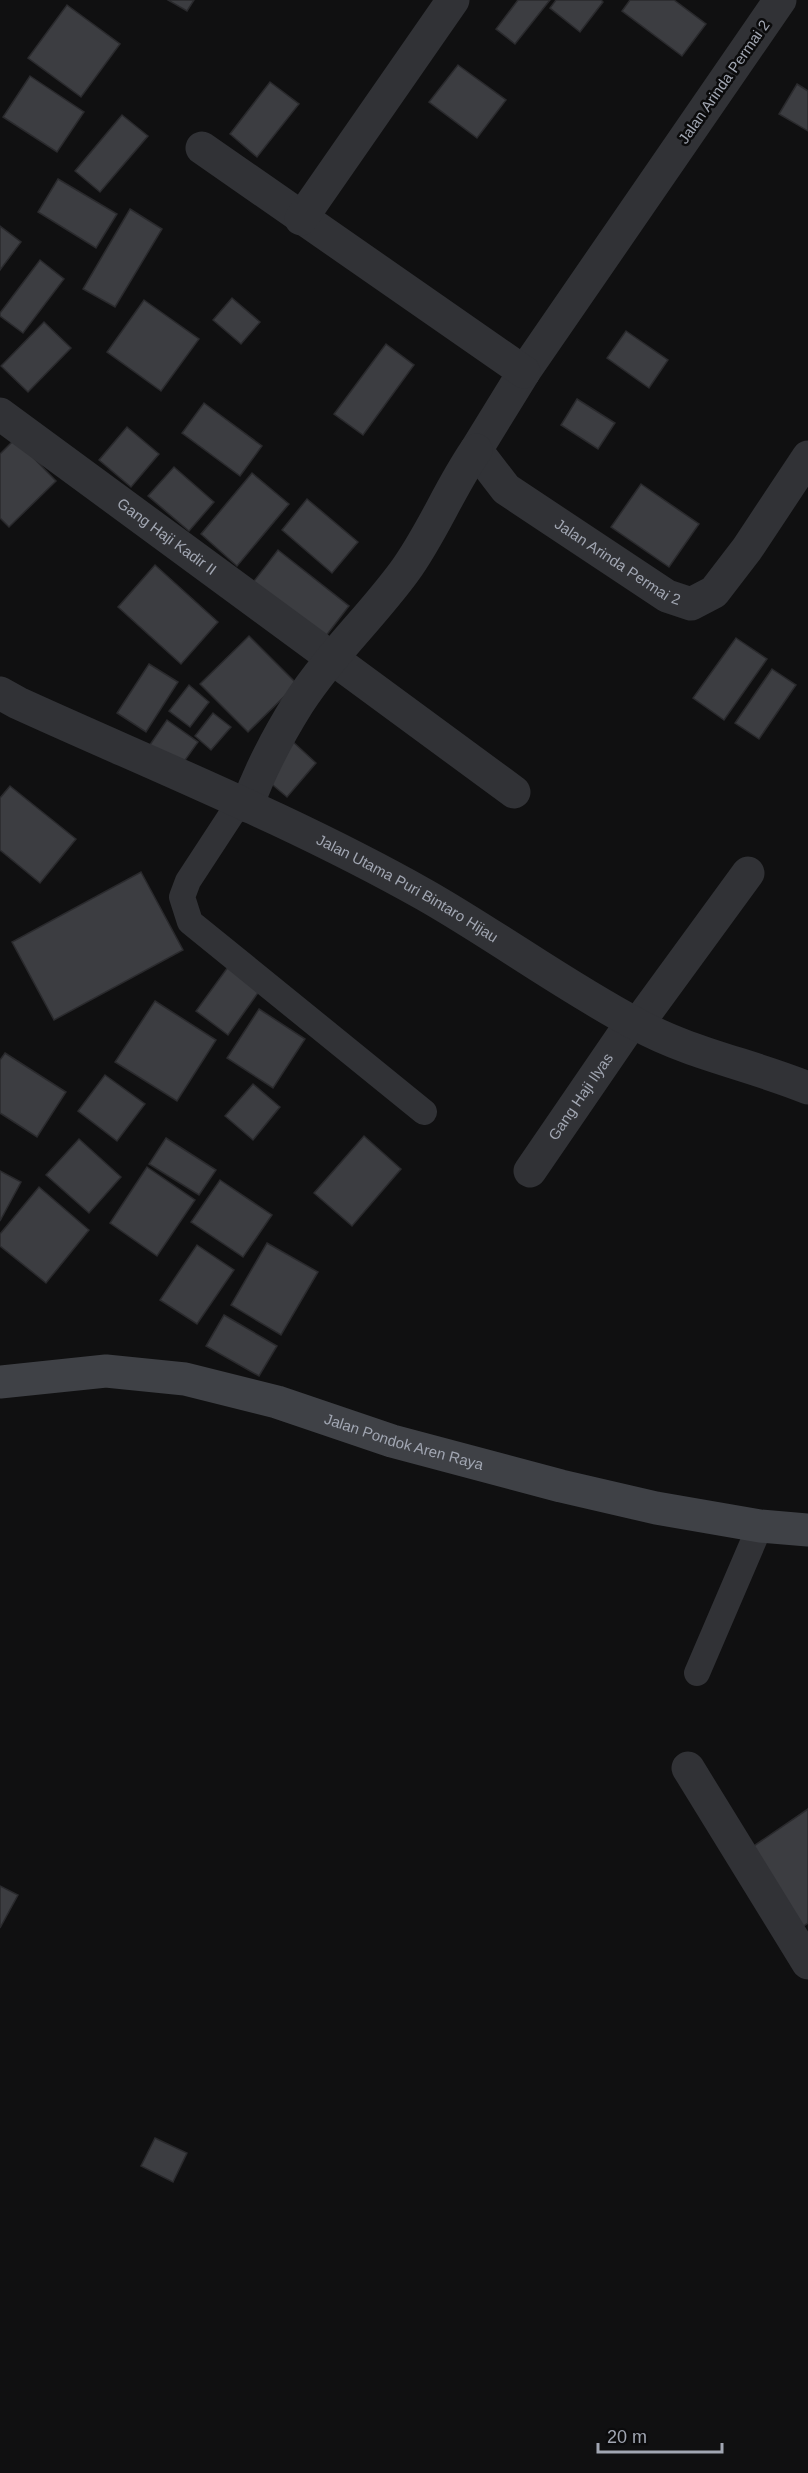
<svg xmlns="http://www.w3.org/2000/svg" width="808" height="2473" font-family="Arial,sans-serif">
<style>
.building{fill:#3c3d41;stroke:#2a2a2d;stroke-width:1.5}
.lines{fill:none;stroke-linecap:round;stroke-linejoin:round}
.service{stroke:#313236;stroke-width:26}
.minor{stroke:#313236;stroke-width:33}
.tertiary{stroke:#313236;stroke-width:33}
.secondary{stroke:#3f4146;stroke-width:33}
.labels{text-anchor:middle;stroke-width:5;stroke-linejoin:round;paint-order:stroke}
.street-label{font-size:15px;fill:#a1a6b2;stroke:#0b0b0c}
</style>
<rect width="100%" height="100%" fill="#101011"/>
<g class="building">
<polygon points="168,0 194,0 187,11"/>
<polygon points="518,0 550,0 515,44 496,29"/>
<polygon points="556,0 601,0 603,2 580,32 550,8"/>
<polygon points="630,0 674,0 706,24 682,56 622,11"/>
<polygon points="67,5 120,44 81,97 28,58"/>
<polygon points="458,65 506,100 477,138 429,102"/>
<polygon points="30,76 84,112 57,152 3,117"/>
<polygon points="270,82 299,104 257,157 230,134"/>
<polygon points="797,84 808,91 808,131 779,114"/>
<polygon points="122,115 148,136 100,192 75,171"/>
<polygon points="58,179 117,214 96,248 38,212"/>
<polygon points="130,209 162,229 115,307 83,289"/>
<polygon points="0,226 21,242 0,270"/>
<polygon points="40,260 64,279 23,333 0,316 0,313"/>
<polygon points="232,298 260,322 241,344 213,320"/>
<polygon points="144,300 199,339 161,391 107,352"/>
<polygon points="44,322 71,348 28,392 1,366"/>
<polygon points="626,331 668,360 649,388 607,358"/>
<polygon points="386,344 414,365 363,435 334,414"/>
<polygon points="577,399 615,423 598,449 561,425"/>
<polygon points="204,403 262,446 240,476 182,433"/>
<polygon points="127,427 159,454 131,487 99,460"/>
<polygon points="15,439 56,481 9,527 0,518 0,454"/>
<polygon points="174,467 214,502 189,531 148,496"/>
<polygon points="252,473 289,504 237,566 201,534"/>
<polygon points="641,484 699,524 669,567 611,527"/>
<polygon points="307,499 358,542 332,573 282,530"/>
<polygon points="278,550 349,606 322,641 251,585"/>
<polygon points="155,565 218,622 181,664 118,607"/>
<polygon points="249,636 297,684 248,732 200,684"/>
<polygon points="736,638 767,659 724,720 693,698"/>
<polygon points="149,664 178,682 146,732 117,713"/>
<polygon points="772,669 796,685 759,739 735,723"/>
<polygon points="189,685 209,702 190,727 169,711"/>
<polygon points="213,713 231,727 211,750 195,736"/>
<polygon points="167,720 198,742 178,770 147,749"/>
<polygon points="291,740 316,763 287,797 261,775"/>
<polygon points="10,786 76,839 40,883 0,850 0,798"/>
<polygon points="141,872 183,950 54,1020 12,942"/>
<polygon points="228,967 260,990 228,1035 196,1011"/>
<polygon points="155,1001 216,1040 177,1101 115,1062"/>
<polygon points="259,1009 305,1039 273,1088 227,1058"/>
<polygon points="5,1053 66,1092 37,1137 0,1113 0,1060"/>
<polygon points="105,1075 145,1104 117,1141 78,1111"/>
<polygon points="253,1084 280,1107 253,1140 225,1116"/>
<polygon points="364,1136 401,1169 352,1226 314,1193"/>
<polygon points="166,1138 216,1170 199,1195 149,1164"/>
<polygon points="79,1139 121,1177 89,1213 46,1175"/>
<polygon points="147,1167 195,1200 157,1256 110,1223"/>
<polygon points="0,1171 21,1182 0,1221"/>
<polygon points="220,1180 272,1215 243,1257 191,1222"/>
<polygon points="39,1187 89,1230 46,1283 0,1246 0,1234"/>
<polygon points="267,1243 318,1272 281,1335 231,1305"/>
<polygon points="197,1245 234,1270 197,1324 160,1300"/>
<polygon points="224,1315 277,1346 259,1376 206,1346"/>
<polygon points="808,1809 808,1923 798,1930 745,1852"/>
<polygon points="0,1886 18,1895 0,1928"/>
<polygon points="155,2138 187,2153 173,2182 141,2166"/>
</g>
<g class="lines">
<g class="service">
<polyline points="239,803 188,881 182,897 190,922 424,1112"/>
<polyline points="697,1673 760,1526"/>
</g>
<g class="minor">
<path id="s1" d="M780,0l-256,372 -48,78 30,39 161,107 24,8 23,-12 33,-43 61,-92"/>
<polyline points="202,148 524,372"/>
<polyline points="301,219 453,0"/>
<path id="s2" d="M0,414l514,378"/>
<path d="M247,806c13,-36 31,-70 51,-102 31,-48 73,-87 106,-132 28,-38 45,-83 72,-122"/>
<polyline points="637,1025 748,873"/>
<path id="s3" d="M530,1171l102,-149"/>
<polyline points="688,1768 808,1963"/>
</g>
<path class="tertiary" id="s4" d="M0,693l18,10c136,62 276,118 407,192 72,41 139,91 213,130 53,29 114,40 170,63"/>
<path class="secondary" id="s5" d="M0,1382l106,-11 79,8 92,23 115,39 169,45 95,22 104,18 48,4"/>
</g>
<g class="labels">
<g class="street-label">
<text transform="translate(724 82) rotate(-55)" y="5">Jalan Arinda Permai 2</text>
<text dy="5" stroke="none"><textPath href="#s2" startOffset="207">Gang Haji Kadir II</textPath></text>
<text dy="5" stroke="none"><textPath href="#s1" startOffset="726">Jalan Arinda Permai 2</textPath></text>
<text dy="5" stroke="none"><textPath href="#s4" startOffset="452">Jalan Utama Puri Bintaro Hijau</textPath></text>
<text dy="5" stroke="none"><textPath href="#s3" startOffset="90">Gang Haji Ilyas</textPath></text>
<text dy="5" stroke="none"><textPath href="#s5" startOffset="414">Jalan Pondok Aren Raya</textPath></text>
</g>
</g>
<path d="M598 2443v9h124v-9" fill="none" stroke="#a1a6b2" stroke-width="3"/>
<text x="607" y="2443" font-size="18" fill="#a1a6b2" stroke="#0b0b0c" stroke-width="4.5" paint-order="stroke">20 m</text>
</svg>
